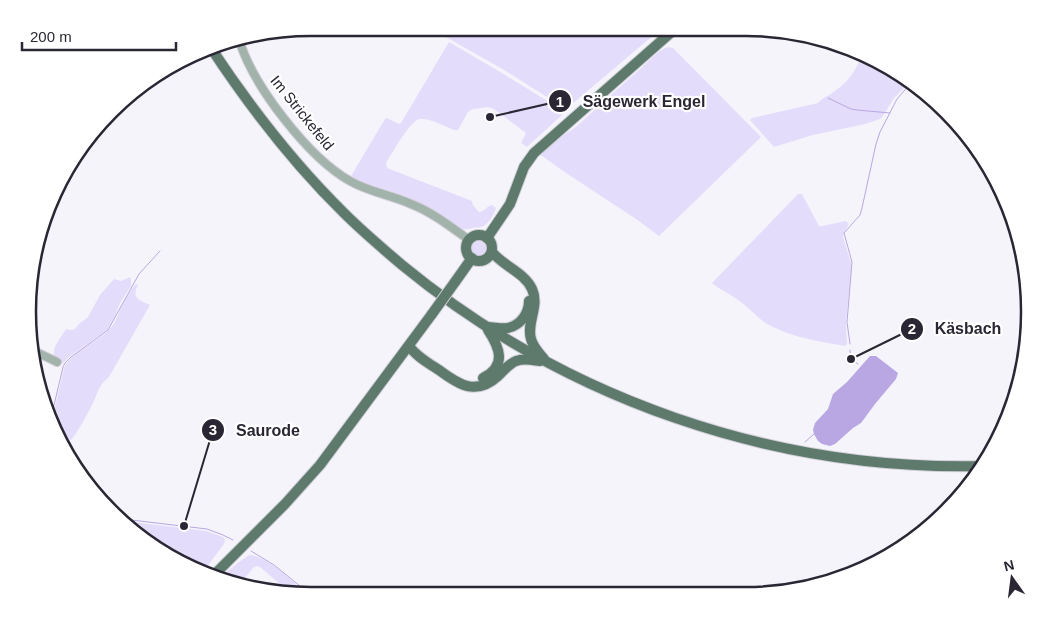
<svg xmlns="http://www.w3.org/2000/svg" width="1057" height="623" font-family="Helvetica,sans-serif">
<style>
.green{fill:#e4dcfb}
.water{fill:#b8a7e3}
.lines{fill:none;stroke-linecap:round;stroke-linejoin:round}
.stream{stroke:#b8a7e3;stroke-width:1}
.minor-casing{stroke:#d1cfd7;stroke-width:10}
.major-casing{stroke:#d1cfd7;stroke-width:12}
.minor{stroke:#a2b3ab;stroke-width:8}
.major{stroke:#5d7a6d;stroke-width:10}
.major-bridge-casing{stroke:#d1cfd7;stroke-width:12;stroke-linecap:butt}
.major-bridge{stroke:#5d7a6d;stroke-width:10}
.labels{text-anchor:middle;stroke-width:4.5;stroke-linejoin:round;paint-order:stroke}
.street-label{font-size:15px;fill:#2a2633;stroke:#fff}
.rim{fill:none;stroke:#2a2633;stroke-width:2.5}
.leader{fill:none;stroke:#2a2633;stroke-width:2}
.callout-dot{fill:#2a2633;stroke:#fff;stroke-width:2}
.mark-label{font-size:15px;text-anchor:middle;font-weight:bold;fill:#fff}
.callout-label{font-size:16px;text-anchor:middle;font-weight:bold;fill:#2a2633;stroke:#fff;stroke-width:4.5;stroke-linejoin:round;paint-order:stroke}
</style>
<rect width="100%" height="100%" fill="#f6f4fb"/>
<g class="green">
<polygon points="445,28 662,28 572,104 563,107 504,70 444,36 442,33"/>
<path d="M449,42l53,31 60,37v5l-35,32 -6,-4 5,-10 -32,-24 -6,-2 -15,2 -5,3 -10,18h-4c-10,-4 -23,-12 -34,-11 -10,1 -28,35 -34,44l1,5 85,33 1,4 6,7c6,0 7,-6 13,-7l4,3c-2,7 -8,17 -15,19 -4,1 -5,0 -8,1 -7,1 -9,3 -16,-1 -14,-10 -28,-20 -44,-27 -21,-8 -42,-12 -62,-24l34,-57 2,-1 12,6 2,-1z"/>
<path d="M668,47l5,1 88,89 -102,99 -23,-17 -73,-48 -22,-16c2,-11 27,-21 36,-29 20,-18 40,-37 61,-55 8,-7 20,-21 30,-24z"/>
<path d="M861,55l42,20 7,7 -16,16 -11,18 -3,3 -15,5 -52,11 -39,12 -24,-27 2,-2 66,-15c5,-6 11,-7 17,-12 13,-9 22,-21 26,-36z"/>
<path d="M798,194h4l17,32h3l24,-5 3,3 -5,9 -1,4 8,26v7l-5,52 1,22 -2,2c-27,-5 -57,-9 -81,-24 -9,-7 -17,-16 -26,-22 -9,-7 -18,-10 -26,-17z"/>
<circle cx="480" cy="248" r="10"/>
<path d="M130,277l1,3v6l-11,17 -5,13 -8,14 -37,26 -8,8c-3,-2 -7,-5 -8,-9 -2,-8 8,-19 12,-26l5,1 4,-1 4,-5 9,-7 12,-22 14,-16 7,2z"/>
<path d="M138,284v1c-7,13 1,15 12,20l-41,72c-9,7 -11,14 -15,24 -4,8 -17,33 -23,39 -12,-2 -14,-11 -19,-20l12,-52c7,-15 30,-25 43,-36 7,-6 10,-15 14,-24 4,-8 8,-16 14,-23z"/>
<polygon points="125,521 206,531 223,537 225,540 224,544 203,572 154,548"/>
<path d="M249,555c17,0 46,28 59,40h-15l-33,-28 -3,-1 -3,1 -14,17 -22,-5 21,-17z"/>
</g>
<polygon class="water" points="870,356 876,356 898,373 896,379 875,404 861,423 853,428 835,444 830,446 822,444 818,441 814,434 813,430 815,423 828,409 833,394 847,382"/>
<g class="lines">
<g class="stream">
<polyline points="441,31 443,28"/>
<polyline points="828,98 851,109 857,110 890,113"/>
<polyline points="850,344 847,322 852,262 844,233 860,215 862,208 876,144 880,132 897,99 911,83"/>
<polyline points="850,350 851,359 858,364"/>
<polyline points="51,418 63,367 65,363 71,357 108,330 139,274 160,251"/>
<polyline points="805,442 814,434"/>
<polyline points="123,519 207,529 223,535 233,540"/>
<polyline points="251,551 274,565 311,595"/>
</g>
<g class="minor-casing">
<g id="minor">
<path d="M239,39c13,46 70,119 111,142 19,11 41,14 61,23 21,8 40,23 58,36"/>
<polyline points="34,351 57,362"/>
</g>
</g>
<g class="major-casing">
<g id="major">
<path d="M211,48c39,59 82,115 133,165 18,18 38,35 58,52 163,134 370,206 581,201"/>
<circle cx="479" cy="248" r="13"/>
<polyline points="487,238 510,204 524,167 534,153 676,28"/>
<path d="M492,252c11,14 32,20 40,37 8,18 -6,33 -1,50 2,8 8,14 13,20"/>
<polyline points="455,282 472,258"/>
<path d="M487,327c7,0 14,2 21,1 13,-3 21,-15 21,-27"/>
<path d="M409,346c7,10 19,17 30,24 20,15 37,26 59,6 6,-6 11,-12 18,-15 8,-3 16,-1 24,0"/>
<path d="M483,378c24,-12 17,-30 5,-48"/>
<polyline points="212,577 285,504 320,465 432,314"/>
</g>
</g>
<use href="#minor" class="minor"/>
<use href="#major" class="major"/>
<g class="major-bridge-casing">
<polyline id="major-bridge" points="432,314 455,282"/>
</g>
<use href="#major-bridge" class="major-bridge"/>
</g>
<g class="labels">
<g class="street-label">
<text transform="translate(302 113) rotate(51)" y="5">Im Strickefeld</text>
</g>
</g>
<path d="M0 0H1057V623H0ZM311 36H746A275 275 0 0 1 1021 311V312A275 275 0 0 1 746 587H311A275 275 0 0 1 36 312V311A275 275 0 0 1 311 36Z" fill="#fff" fill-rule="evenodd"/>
<path class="rim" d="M311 36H746A275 275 0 0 1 1021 311V312A275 275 0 0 1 746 587H311A275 275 0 0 1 36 312V311A275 275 0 0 1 311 36Z"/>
<path class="leader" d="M490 117L560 101M851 359L912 329M184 526L213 430"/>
<g class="callout-dot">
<circle cx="490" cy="117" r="5"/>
<circle cx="851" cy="359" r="5"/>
<circle cx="184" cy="526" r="5"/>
<circle cx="560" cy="101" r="12"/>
<circle cx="912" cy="329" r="12"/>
<circle cx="213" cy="430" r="12"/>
</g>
<g class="mark-label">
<text x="560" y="107">1</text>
<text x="912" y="334">2</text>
<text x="213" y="435">3</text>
</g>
<g class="callout-label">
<text x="644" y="107">Sägewerk Engel</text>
<text x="968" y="334">Käsbach</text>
<text x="268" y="436">Saurode</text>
</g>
<g transform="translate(1012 578) rotate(346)" stroke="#ffffff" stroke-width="4" paint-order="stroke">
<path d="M0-4L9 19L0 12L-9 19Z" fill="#2a2633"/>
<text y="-8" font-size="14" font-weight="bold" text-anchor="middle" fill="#2a2633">N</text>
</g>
<path d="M22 42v8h154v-8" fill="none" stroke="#2a2633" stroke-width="2.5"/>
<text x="30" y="42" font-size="15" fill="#2a2633" stroke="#ffffff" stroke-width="4" paint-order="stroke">200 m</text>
</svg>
